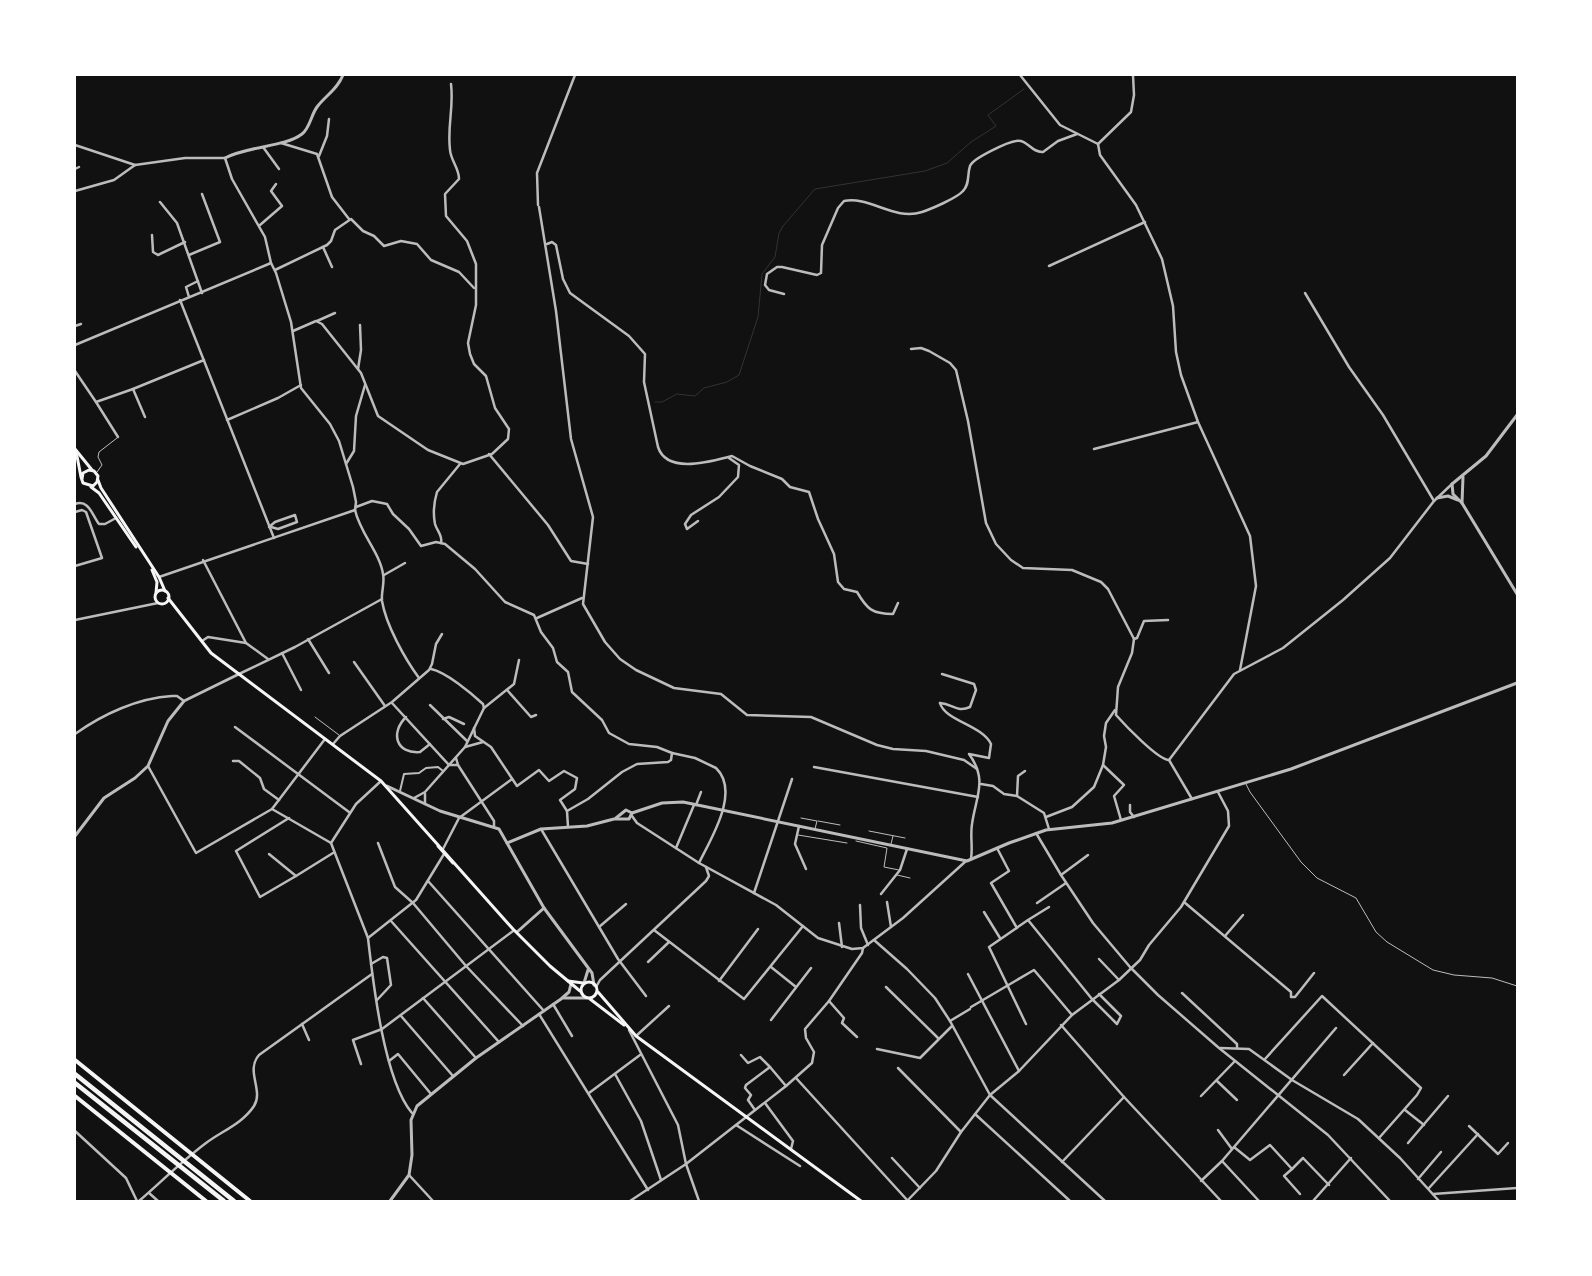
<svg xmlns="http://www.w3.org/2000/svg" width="1592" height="1276" font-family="Manrope,sans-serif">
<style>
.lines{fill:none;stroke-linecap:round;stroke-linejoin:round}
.stream{stroke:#333;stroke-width:1}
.service{stroke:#bcbcbc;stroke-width:1}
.pedestrian{stroke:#bcbcbc;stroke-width:2}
.minor{stroke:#bcbcbc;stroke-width:2.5}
.tertiary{stroke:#bcbcbc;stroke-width:3}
.secondary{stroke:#f5f5f5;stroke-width:3}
.trunk{stroke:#f5f5f5;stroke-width:4}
.motorway{stroke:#f5f5f5;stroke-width:4.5}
</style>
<rect width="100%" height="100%" fill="#111"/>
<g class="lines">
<polyline class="stream" points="655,402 662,402 677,394 695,396 704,388 727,382 739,375 758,317 762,274 775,257 779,233 783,226 815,189 925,171 947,163 971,142 996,126 988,115 1024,89"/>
<g class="service">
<polyline points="97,472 102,465 98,457 99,452 117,438"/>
<polyline points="315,717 339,735"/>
<polyline points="1246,784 1250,792 1301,862 1317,878 1356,898 1376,932 1387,942 1433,970 1454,975 1492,978 1517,986"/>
<polyline points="801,818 817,821 815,829"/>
<polyline points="818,821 840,825"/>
<polyline points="869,831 905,838"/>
<polyline points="798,835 847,843"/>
<polyline points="856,841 887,848 884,867 899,870"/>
<polyline points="891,844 893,836"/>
<polyline points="897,875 910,878"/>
</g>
<polyline class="pedestrian" points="400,791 404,774 419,773 426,768 438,767 443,771"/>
<g class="minor">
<polyline points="1020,75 1060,125 1098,144"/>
<polyline points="281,143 317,154 332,197 349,219"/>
<polyline points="1098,144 1100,155 1136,205 1162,259 1173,306 1176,352 1181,375 1198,422 1250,536 1256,586 1240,670"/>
<polyline points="1098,144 1131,112 1134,95 1133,75"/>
<polyline points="75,145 135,165"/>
<polyline points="263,147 279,169"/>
<polyline points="319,156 327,136 329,119"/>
<polyline points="75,169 79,167"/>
<polyline points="75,191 114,180 135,165 185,158 225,158 232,179 265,237 271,263 276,273 291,322 301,388 330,424 339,441 353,487 356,502 355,510"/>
<polyline points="160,202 177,223 202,293"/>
<polyline points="538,205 537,173 575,75"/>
<polyline points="539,207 556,311 571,439 593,517 583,604 605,642 620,659 636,670 674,688 721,694 747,715 811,717 877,745 893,749 926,751 964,760 977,769"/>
<polyline points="260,225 282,206 271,191 276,184"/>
<polyline points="152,235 153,252 158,255 185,242"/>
<path d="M547,244l5,-2 4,3 7,34 7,14 59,43 16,18 -1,28 14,65c9,28 54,14 74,9l18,10 32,13 8,8 19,5 9,27 16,35 4,28 6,7 13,3c10,17 15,22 36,22l5,-11"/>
<polyline points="323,247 332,267"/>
<polyline points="189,255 220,242 202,194"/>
<polyline points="1049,266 1145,222"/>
<polyline points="275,270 327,245 331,241 335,230 351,219 363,231 374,236 384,246 401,241 417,244 431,260 459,272 474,288"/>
<polyline points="1305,293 1349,367 1383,415 1434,501"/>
<path d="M784,294l-15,-4 -4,-5 2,-11 10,-7h5l35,8 4,-2 1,-28 16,-37 6,-7c26,-5 50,20 78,11 9,-3 35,-14 41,-21 7,-7 4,-16 7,-25 3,-8 38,-24 46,-25 12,-2 15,12 27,11l15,-11 19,-7"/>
<polyline points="189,297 186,287 198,281"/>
<polyline points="180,300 274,538"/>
<polyline points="317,321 335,313"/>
<polyline points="75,326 81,324"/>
<path d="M293,331l23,-10 6,3 39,49 17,43 50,34 35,14 29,-10 16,-15 1,-10 -14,-21 -9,-32 -12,-12 -4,-10 -2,-11 8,-38v-41l-9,-23 -21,-25 -1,-22 14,-15c0,-11 -8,-18 -9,-29 -3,-24 4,-42 1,-66"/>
<polyline points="75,345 271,263"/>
<path d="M911,349l10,-1 8,3 21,12 6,7 12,51 18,102 10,21 15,16 12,8 49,2 29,12 7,7 26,50 -2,14 -14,34 -2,28c8,9 42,45 53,45l23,39"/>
<polyline points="358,369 361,350 360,325"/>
<polyline points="75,371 96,402 133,389 145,417"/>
<polyline points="133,389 204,360"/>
<polyline points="96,402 118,437"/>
<polyline points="227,420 278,398 301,385"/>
<polyline points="1094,449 1198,422"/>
<polyline points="489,454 548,525 571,561 588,564"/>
<polyline points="346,464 354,451 356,416 365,385"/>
<path d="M75,504c14,-5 17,11 24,20h6l11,-6"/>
<polyline points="356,507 372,501 387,504 393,514 409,529 421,546 436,542 445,544 475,569 505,602 534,615 541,632 553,648 557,662 568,672 572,692 602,720 609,733 629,744 657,747 672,753 671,760 668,762 637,764 622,772 588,799 567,811"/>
<path d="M355,510c5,23 25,43 28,64 2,9 -2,18 -1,27 4,24 23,58 37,77"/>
<polyline points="75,512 82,510 86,512 102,558 75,566"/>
<polyline points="698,521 687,529 685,524 691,515 719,497 738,477 739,465 729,458"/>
<polyline points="269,527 275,522 295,515 297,522 278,529 271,527"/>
<path d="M441,543c2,-7 -4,-12 -6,-19 -2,-10 -1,-22 2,-32l23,-28"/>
<polyline points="203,560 246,643"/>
<polyline points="384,575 405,563"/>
<polyline points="159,577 355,510"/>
<polyline points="537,618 582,598"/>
<polyline points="75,620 158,603"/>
<polyline points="308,639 329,673"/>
<polyline points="1134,639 1137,638 1144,621 1168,620"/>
<polyline points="202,641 208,637 246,643 268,659"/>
<polyline points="282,653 301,690"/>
<polyline points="354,662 385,706"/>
<path d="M431,669c15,3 40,24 52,35l1,4"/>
<polyline points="239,674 295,647 382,599"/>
<polyline points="508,691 531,717 536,715"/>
<polyline points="392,703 449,765 458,765"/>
<path d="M940,703c5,18 42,22 51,41l-2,14 -20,-4c19,26 7,42 3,70 -2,12 1,23 -1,35"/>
<path d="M940,703c13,1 17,10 30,4l6,-17 -2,-6 -32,-10"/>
<polyline points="430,705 467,741"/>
<polyline points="484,708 514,684 519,660"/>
<path d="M406,717c-16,16 -10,37 14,35l10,-8"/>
<polyline points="443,719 449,717 464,724"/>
<polyline points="235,727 349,812"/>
<polyline points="474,728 475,736 491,747 517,786 539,770 549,781 564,771 577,778 575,789 560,800 567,811 568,827"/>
<path d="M75,734c28,-20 63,-36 97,-38h5l7,5"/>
<polyline points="333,744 340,736 392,702 429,670 432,664 436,644 442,634"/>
<polyline points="465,747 483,742"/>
<path d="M672,753l23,5 21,10c25,24 -6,72 -17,95"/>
<polyline points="456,758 458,765 494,821 494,826"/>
<polyline points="1169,760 1234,674 1283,648 1343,600 1390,558 1434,501 1452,484"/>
<polyline points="233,761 239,761 260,778 264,789 279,800"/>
<polyline points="1103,765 1124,785 1114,796 1121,820"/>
<polyline points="148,766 196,853 272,809 325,739"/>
<polyline points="814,767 978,797"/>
<polyline points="981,784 993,786 1004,794 1017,796 1044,813 1049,829"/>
<polyline points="425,794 425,804"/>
<polyline points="1017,796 1018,776 1025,771"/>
<polyline points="414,798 425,792 465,747 484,708"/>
<polyline points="696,805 701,792"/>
<polyline points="1130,805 1130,812 1134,817"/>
<polyline points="272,809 331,843"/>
<polyline points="632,816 637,823 699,863 776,905 818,938 852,949 863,948 903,918 966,861"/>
<polyline points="1046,817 1072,807 1094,787 1103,765 1106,747 1104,736 1106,723 1115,710"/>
<polyline points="289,818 236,851 260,897 296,876"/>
<polyline points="799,826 795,844 806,869"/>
<polyline points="541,829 618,959 646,996"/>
<polyline points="1036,833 1061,875 1093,923 1130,967 1158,995 1219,1048 1328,1135 1390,1201"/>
<polyline points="378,843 395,887 413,903 466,966 523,1026"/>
<polyline points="676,848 694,805"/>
<polyline points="997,848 1009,871 991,883 1017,928"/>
<polyline points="443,849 459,818 512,779"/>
<polyline points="269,854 296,876 333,853"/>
<polyline points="1061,875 1088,855"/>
<polyline points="428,881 544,1011"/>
<polyline points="754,893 792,779"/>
<polyline points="881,894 900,870 907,849"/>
<polyline points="887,902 891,927"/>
<polyline points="1184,902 1291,992 1291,997 1295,997 1314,973"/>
<polyline points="1037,903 1066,883"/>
<polyline points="860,905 861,928 868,945"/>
<polyline points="984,912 1000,938"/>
<polyline points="1028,920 1049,907"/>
<polyline points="391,921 499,1042"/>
<polyline points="839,923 842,947"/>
<polyline points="599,927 626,904"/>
<polyline points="654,930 744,999 803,926"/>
<polyline points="1225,936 1243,915"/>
<polyline points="368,938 331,843 356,804 381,781"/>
<polyline points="874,940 907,969 935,998 950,1021 990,1095 1105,1201"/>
<polyline points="1099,959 1119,980"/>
<polyline points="648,962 669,942"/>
<polyline points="371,964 383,957 387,958 391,985 377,1000"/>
<polyline points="771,967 796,987"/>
<polyline points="968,974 1019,1071"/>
<polyline points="719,981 758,929"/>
<polyline points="596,987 600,980 706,881 709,876 706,867"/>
<polyline points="886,987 938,1038"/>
<polyline points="1182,993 1237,1044 1237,1048"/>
<polyline points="423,998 476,1058"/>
<polyline points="829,1001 844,1018 842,1023 857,1037"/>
<polyline points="553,1004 572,1036"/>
<polyline points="971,1007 1034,970 1072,1015"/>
<polyline points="539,1014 648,1190"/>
<polyline points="401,1016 453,1076"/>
<polyline points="771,1020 811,968"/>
<polyline points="950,1021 970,1009"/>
<polyline points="302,1024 309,1040"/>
<polyline points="1026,1024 989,947 1028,920 1092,999 1117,1024 1121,1016 1099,994"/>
<polyline points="1061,1025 1124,1097 1221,1201"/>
<polyline points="629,1030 678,1125 686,1164 699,1201"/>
<polyline points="636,1036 669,1006"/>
<polyline points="1220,1048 1249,1049 1292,1080 1358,1119 1400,1158 1439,1201"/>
<polyline points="877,1049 920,1058 952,1026"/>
<polyline points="741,1055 748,1063 760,1057 770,1067"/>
<polyline points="1265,1059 1322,996 1421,1088 1417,1095 1379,1138"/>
<polyline points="389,1061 398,1054 431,1094"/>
<polyline points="361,1064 353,1040 382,1029 513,931"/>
<polyline points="898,1068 961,1132"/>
<polyline points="615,1074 641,1121 661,1180"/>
<polyline points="1344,1075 1373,1043"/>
<polyline points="796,1078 908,1201"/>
<polyline points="1217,1081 1237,1100"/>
<polyline points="589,1093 640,1055"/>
<polyline points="1201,1096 1235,1061"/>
<polyline points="765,1103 793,1141 791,1149"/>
<polyline points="755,1110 748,1100 751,1095 745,1088 746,1085 770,1067 786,1086"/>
<polyline points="1405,1110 1424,1125"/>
<path d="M412,1113c-28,-33 -39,-131 -44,-175l48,-38 28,-46"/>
<polyline points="975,1114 1070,1201"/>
<polyline points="736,1125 800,1166"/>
<polyline points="1469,1126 1498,1154 1508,1143"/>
<polyline points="1218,1130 1232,1149"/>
<polyline points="75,1131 126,1178 137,1201"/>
<polyline points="1408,1143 1448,1096"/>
<polyline points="1234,1147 1250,1160 1270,1145 1292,1169 1303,1158 1329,1185"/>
<polyline points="892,1158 920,1188"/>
<polyline points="1222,1161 1259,1201"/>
<polyline points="1062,1162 1124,1097"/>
<polyline points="1292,1169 1284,1176 1300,1194"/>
<polyline points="409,1175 433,1201"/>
<polyline points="1418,1179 1441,1152"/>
<polyline points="1201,1181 1222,1161 1336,1028"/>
<polyline points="1429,1188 1478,1134"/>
<polyline points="149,1193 158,1201"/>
<polyline points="1433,1194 1517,1188"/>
<path d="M139,1201c22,-19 43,-40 67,-58 16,-12 36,-19 48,-37 10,-16 -9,-35 5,-51l113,-81"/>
<polyline points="630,1201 686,1164 786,1086 812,1063 814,1052 806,1038 805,1029 829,1001 862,953 863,948"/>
<polyline points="907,1201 936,1171 961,1132 990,1095 1019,1071 1072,1015 1119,980 1140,960 1149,945 1181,907 1229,826 1228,811 1218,792"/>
<polyline points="1313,1201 1351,1158"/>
</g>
<g class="tertiary">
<path d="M225,158c23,-12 60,-11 77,-24 8,-6 9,-19 15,-27 9,-12 20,-17 26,-32"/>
<polyline points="1452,484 1453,494 1462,503 1517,594"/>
<polyline points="1452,484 1486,456 1517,415"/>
<polyline points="1437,498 1448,496 1458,500"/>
<polyline points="1462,503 1463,477"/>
<polyline points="387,786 440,811 499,829 544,908 592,973 594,985"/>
<polyline points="632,813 662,803 683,802 967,861 1009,843 1046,830 1112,823 1291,769 1517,683"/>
<polyline points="616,818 626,810 632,813"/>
<polyline points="75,836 104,798 135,778 148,766 168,721 184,701 239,674"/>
<polyline points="507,843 541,829 587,826 614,819 629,819 632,813"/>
<polyline points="517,932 544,908"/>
<polyline points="584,983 588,970"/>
<polyline points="564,998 587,998"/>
<polyline points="390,1201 409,1175 412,1155 411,1120 417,1106 476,1058 561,999 569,992 571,984"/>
</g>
<g class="secondary">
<polyline points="75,449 92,470"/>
<polyline points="76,451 81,477 83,483 93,486 97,482 98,476 94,471 89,470 83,473 82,479"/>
<polyline points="98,480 101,488 159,577 165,591"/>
<polyline points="91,487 99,493 136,547"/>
<polyline points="152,570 157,582 156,593"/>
<circle cx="162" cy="597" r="7"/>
<polyline points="168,598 211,653 381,781 513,929 550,966 580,991"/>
<polyline points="438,846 453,863"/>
<polyline points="568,981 583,983"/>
<circle cx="589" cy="990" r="8"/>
<polyline points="598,992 636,1036 861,1201"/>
<polyline points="590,999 624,1025"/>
</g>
<g class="trunk">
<polyline points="75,1060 250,1201"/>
<polyline points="75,1096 206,1201"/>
</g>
<g class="motorway">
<polyline points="75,1074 234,1201"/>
<polyline points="75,1083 224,1201"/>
</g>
</g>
<rect width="1592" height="1276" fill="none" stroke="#ffffff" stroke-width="152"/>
</svg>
